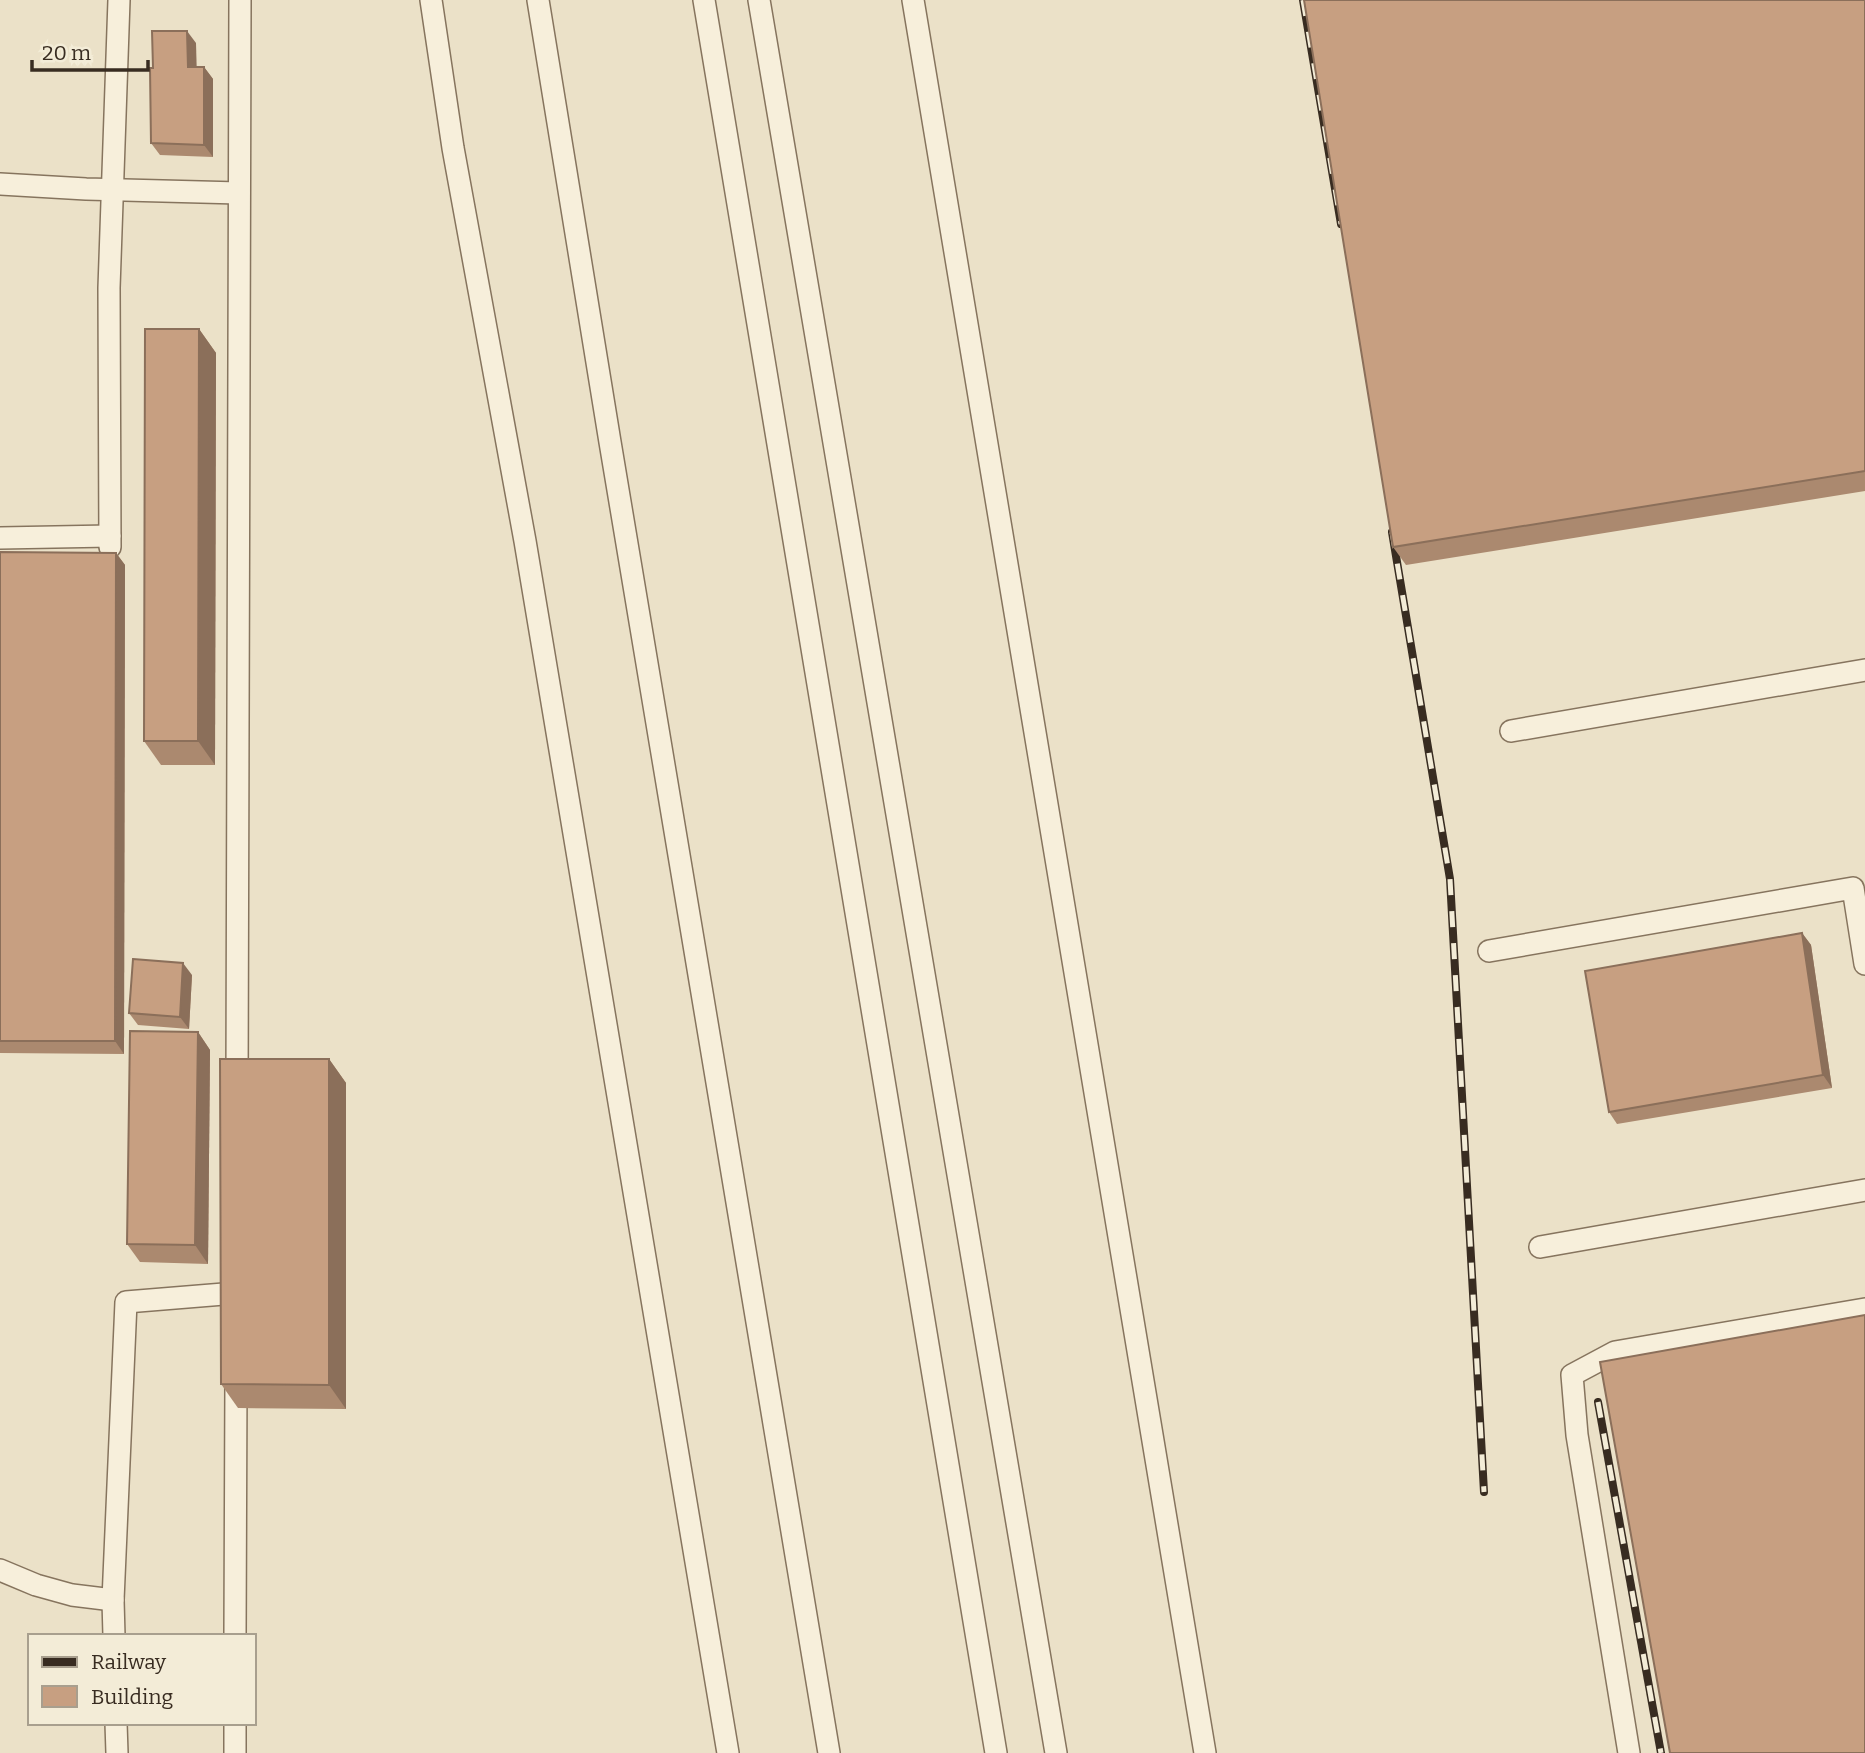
<svg xmlns="http://www.w3.org/2000/svg" width="1865" height="1753" font-family="Bitter,serif">
<style>
.lines{fill:none;stroke-linecap:round;stroke-linejoin:round}
.service-casing{stroke:#86745e;stroke-width:24}
.service{stroke:#f7efdb;stroke-width:21}
.rail-casing{stroke:#382c21;stroke-width:8}
.rail{stroke:#f3ecd7;stroke-width:5;stroke-dasharray:16;stroke-linecap:butt}
.wall{fill:#ab896f}
.shaded-wall{fill:#8b6f5a}
.building{fill:#c79f81;stroke:#8b6f5a;stroke-width:2}
</style>
<rect width="100%" height="100%" fill="#ebe1c8"/>
<g class="lines">
<g class="service-casing">
<g id="service">
<polyline points="431,0 453,148 525,541 728,1753"/>
<polyline points="538,0 610,442 829,1753"/>
<polyline points="704,0 996,1753"/>
<polyline points="759,0 1056,1753"/>
<polyline points="913,0 1205,1753"/>
<polyline points="0,184 86,189 239,193"/>
<polyline points="0,538 110,536"/>
<polyline points="110,547 109,288 119,0"/>
<polyline points="1511,731 1865,670"/>
<polyline points="1489,951 1853,888 1865,964"/>
<polyline points="237,1088 240,0"/>
<polyline points="1540,1247 1865,1190"/>
<polyline points="0,1570 36,1585 72,1595 113,1600"/>
<polyline points="114,1636 113,1600 126,1302 236,1293"/>
<polyline points="235,1636 236,1379"/>
<polyline points="116,1723 117,1753"/>
<polyline points="235,1753 235,1723"/>
<polyline points="1629,1753 1577,1435 1572,1375 1615,1352 1865,1309"/>
</g>
</g>
<use href="#service" class="service"/>
<g class="rail-casing">
<g id="rail">
<polyline points="1303,0 1341,224"/>
<polyline points="1392,532 1450,879 1484,1492"/>
<polyline points="1598,1402 1661,1753"/>
</g>
</g>
<use href="#rail" class="rail"/>
</g>
<g class="wall">
<polygon points="1865,0 1865,491 1406,565 1393,547"/>
<polygon points="196,43 196,67 204,67 213,79 213,157 160,155 151,143 153,68"/>
<polygon points="199,329 216,353 215,765 161,765 144,741"/>
<polygon points="0,552 116,553 125,565 124,1054 0,1053"/>
<polygon points="1802,933 1811,945 1832,1088 1617,1124 1609,1112"/>
<polygon points="192,975 189,1029 138,1025 129,1013"/>
<polygon points="198,1032 210,1050 208,1264 140,1262 127,1244"/>
<polygon points="329,1059 346,1083 346,1409 238,1408 221,1384"/>
</g>
<g class="shaded-wall">
<polygon points="187,31 196,43 197,79 188,67"/>
<polygon points="204,67 213,79 213,157 204,145"/>
<polygon points="199,329 216,353 215,765 198,741"/>
<polygon points="116,553 125,565 124,1054 115,1041"/>
<polygon points="1802,933 1811,945 1832,1088 1823,1075"/>
<polygon points="183,963 192,975 189,1029 180,1017"/>
<polygon points="198,1032 210,1050 208,1264 195,1245"/>
<polygon points="329,1059 346,1083 346,1409 329,1385"/>
</g>
<g class="building">
<polygon points="1304,0 1865,0 1865,471 1393,547"/>
<polygon points="152,31 187,31 188,67 204,67 204,145 151,143 150,68 153,68"/>
<polygon points="145,329 199,329 198,741 144,741"/>
<polygon points="0,552 116,553 115,1041 0,1041"/>
<polygon points="1802,933 1823,1075 1609,1112 1585,971"/>
<polygon points="133,959 183,963 180,1017 129,1013"/>
<polygon points="130,1031 198,1032 195,1245 127,1244"/>
<polygon points="220,1059 329,1059 329,1385 221,1384"/>
<polygon points="1865,1315 1865,1753 1670,1753 1600,1362"/>
</g>
<rect x="28" y="1634" width="228" height="91" fill="#f3ecd7" stroke="#a89f8e" stroke-width="2"/>
<rect x="42" y="1657" width="35" height="10" fill="#382c21" stroke="#a89f8e" stroke-width="2"/>
<text x="91" y="1669" font-size="21" fill="#382c21">Railway</text>
<rect x="42" y="1686" width="35" height="21" fill="#c79f81" stroke="#a89f8e" stroke-width="2"/>
<text x="91" y="1704" font-size="21" fill="#382c21">Building</text>
<path d="M32 60v10h116v-10" fill="none" stroke="#382c21" stroke-width="3.5"/>
<text x="42" y="60" font-size="21" fill="#382c21" stroke="#f3ecd7" stroke-width="5" paint-order="stroke">20 m</text>
</svg>
